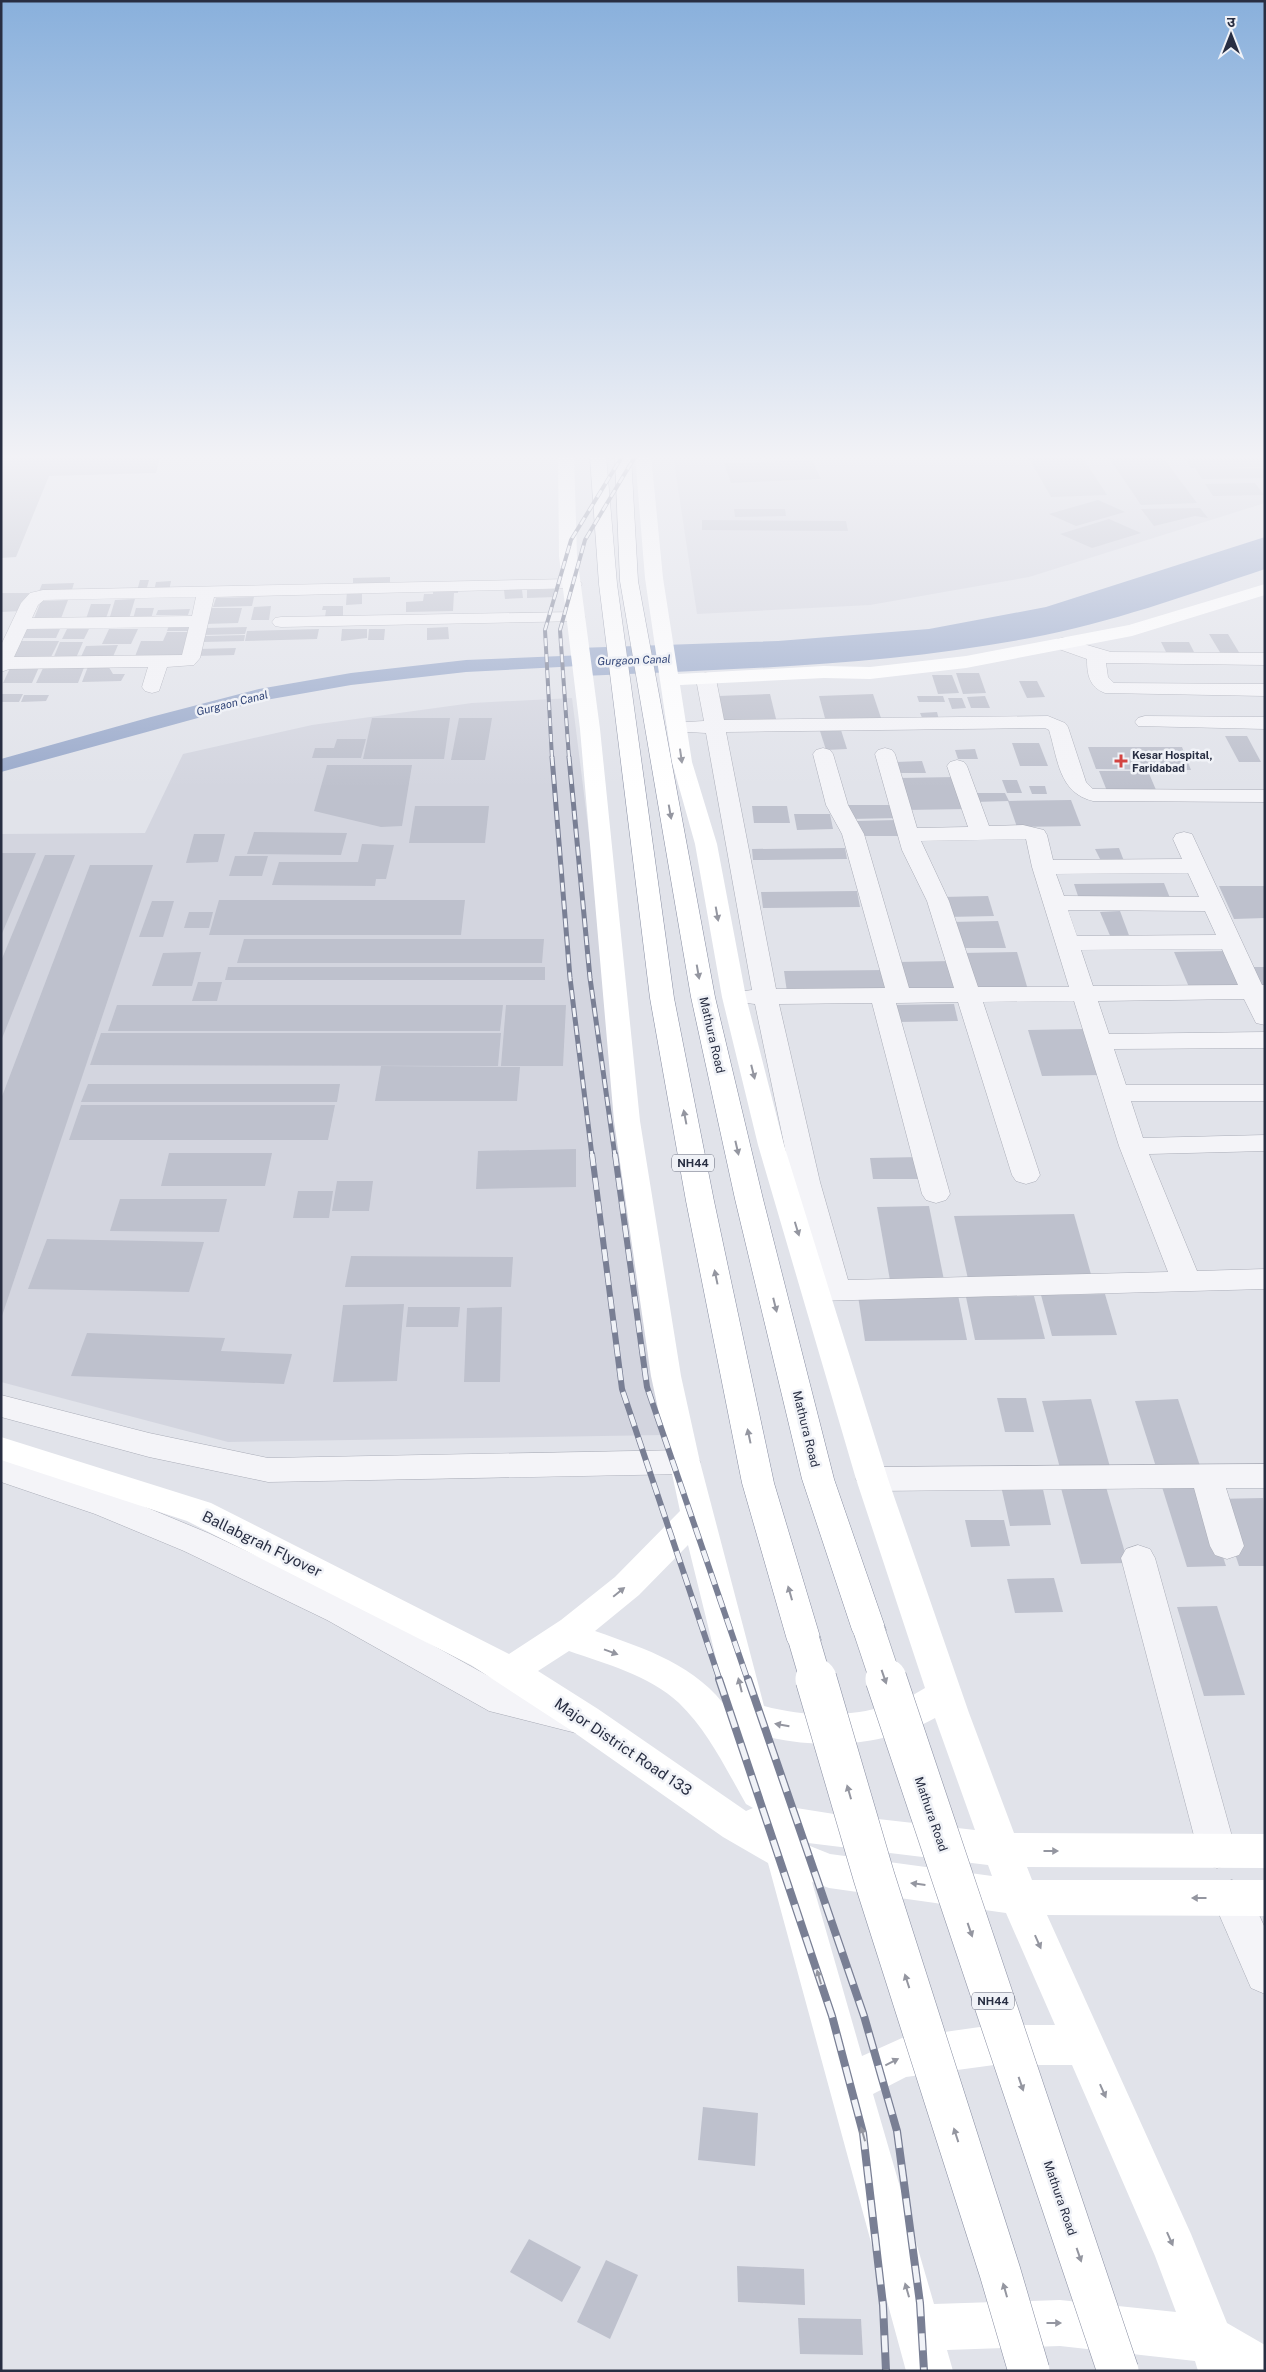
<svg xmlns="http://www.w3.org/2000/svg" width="1266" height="2372" font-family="'Public Sans','Noto Sans Devanagari',sans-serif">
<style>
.built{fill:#d3d5df}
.water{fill:#9aaacb}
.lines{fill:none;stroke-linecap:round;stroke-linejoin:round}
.canal{fill:#9aaacb;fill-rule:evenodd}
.building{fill:#bec1cd}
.street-casing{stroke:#aaadb8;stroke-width:1}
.highway-casing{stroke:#878da1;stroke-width:1}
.street{fill:#f4f4f8;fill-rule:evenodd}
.secondary{fill:#fff;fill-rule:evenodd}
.highway{fill:#fff;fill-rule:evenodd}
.rail-far3-casing{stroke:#797f94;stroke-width:4}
.rail-far2-casing{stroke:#797f94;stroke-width:5}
.rail-far1-casing{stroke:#797f94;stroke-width:6}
.rail-casing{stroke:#797f94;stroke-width:8}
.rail-far3{stroke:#f0f2f7;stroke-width:2.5;stroke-dasharray:8;stroke-linecap:butt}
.rail-far2{stroke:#f0f2f7;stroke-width:3;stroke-dasharray:9;stroke-linecap:butt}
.rail-far1{stroke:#f0f2f7;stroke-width:4.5;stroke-dasharray:12;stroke-linecap:butt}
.rail{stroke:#f0f2f7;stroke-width:5.5;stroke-dasharray:17;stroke-linecap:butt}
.highway-bridge-far1-casing{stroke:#878da1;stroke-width:32;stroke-linecap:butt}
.highway-bridge-casing{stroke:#878da1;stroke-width:42;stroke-linecap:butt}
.highway-bridge-far1{stroke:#fff;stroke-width:31}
.highway-bridge{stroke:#fff;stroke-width:41}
.oneway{fill:#9496a0}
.poi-dot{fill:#d34442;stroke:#f0f2f7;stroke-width:2}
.labels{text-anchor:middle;stroke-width:5;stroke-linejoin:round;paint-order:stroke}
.far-water-label{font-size:11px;font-style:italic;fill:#314578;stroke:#f0f2f7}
.far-poi-label{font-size:11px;font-weight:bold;fill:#282e42;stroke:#f0f2f7;text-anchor:start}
.shield{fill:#f0f2f7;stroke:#646978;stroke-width:1}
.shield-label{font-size:11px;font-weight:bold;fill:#282e42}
.street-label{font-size:12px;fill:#282e42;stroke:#f0f2f7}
.near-street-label{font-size:15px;fill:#282e42;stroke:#f0f2f7}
</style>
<rect width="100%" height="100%" fill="#e1e3ea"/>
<g class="built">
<polygon points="673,455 1265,455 1265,503 1029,577 870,605 697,614"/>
<polygon points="572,698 664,1435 228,1442 1,1382 1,834 145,833 183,754 312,725 472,703"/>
</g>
<path class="water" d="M1265,537v32c-78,26 -154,54 -235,69 -147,28 -298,31 -447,38l-5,-28 200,-7 151,-12 117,-22z"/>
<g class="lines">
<polygon class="canal" points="609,654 616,656 618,660 616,664 466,672 351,685 260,701 1,772 1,759 151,717 259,689 351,673 466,660"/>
</g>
<g class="building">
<polygon points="1,455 161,455 156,473 49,476 16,557 1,558"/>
<polygon points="1027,455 1081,455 1107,495 1051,497"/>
<polygon points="1107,455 1161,455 1197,503 1141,505"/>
<polygon points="1183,455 1243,455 1243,457 1185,458"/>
<polygon points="1265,458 1265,467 1227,468 1265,468 1265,478 1202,479 1195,468 1191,468 1185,459"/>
<polygon points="812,460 821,479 731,483 724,463"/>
<polygon points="1255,483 1264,495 1213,496 1205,484"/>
<polygon points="1098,500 1125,512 1076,526 1049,514"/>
<polygon points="1200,508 1208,518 1195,516 1154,526 1141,509"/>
<polygon points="734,509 785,509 786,516 735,517"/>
<polygon points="1109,519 1141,533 1092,548 1060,534"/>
<polygon points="702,520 846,521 848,531 702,530"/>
<polygon points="390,577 390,586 353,587 353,578"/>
<polygon points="140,580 149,580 146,591 137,591"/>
<polygon points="171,581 169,591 154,591 156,582"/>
<polygon points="74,583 71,593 38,594 42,584"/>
<polygon points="458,586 458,593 448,593 454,593 453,611 406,612 406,602 423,601 424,594 433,594 433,587"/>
<polygon points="554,589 555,597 527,598 527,590"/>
<polygon points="347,590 362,590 362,604 346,605"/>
<polygon points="504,590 522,590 523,598 505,599"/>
<polygon points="1,593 30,593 21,611 1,612"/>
<polygon points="254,597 252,606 213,607 216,598"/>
<polygon points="135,599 129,619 109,620 115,600"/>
<polygon points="68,600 60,621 33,621 41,601"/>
<polygon points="91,604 111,604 105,621 85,622"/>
<polygon points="271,606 269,620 251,620 254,607"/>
<polygon points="323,606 343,606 343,616 325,617 326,610 322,610"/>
<polygon points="136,608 154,608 151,619 133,619"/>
<polygon points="208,608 242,608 238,623 204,624"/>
<polygon points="190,609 188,615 156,615 158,610"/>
<polygon points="169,625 191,625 189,631 167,631"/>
<polygon points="247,627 245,634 204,635 206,628"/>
<polygon points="448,627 449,639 427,640 427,628"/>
<polygon points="25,629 60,629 56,638 21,638"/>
<polygon points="67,629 89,629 84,639 62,639"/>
<polygon points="109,629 138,629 131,644 102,644"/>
<polygon points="319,629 317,639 245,641 247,631"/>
<polygon points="342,629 367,629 367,638 341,641"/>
<polygon points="369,629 385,629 384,640 368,640"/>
<polygon points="167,632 189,632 185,641 189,641 182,659 134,659 141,641 163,641"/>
<polygon points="1209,634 1228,634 1243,659 1224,659"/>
<polygon points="245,635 244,641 203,642 205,636"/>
<polygon points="20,641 59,641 50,659 10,659"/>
<polygon points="60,642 83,642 76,658 53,659"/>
<polygon points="1161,642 1189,642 1194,652 1166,652"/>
<polygon points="118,645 112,659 80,659 86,646"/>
<polygon points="236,648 234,655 196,656 198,649"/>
<polygon points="89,664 107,664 113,674 125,674 121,681 82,682"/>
<polygon points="40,665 32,683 3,683 11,666"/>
<polygon points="85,665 78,683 36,683 44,666"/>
<polygon points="956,673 979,673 986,693 963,694"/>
<polygon points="932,675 952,675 959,693 938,694"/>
<polygon points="1019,681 1037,681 1045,697 1027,698"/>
<polygon points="1,694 23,694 19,702 1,702"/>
<polygon points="770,694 777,723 724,724 718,696"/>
<polygon points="873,694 882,721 826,722 819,696"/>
<polygon points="24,695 49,695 46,701 21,702"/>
<polygon points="917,696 943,696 945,702 919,702"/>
<polygon points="985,696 990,708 971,708 967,697"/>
<polygon points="948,698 962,698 966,708 952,709"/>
<polygon points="937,712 939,720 923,720 920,713"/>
<polygon points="372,718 450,718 444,759 363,759"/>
<polygon points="459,718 492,718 485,760 451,760"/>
<polygon points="841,730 847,749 826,750 820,731"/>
<polygon points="1225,736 1247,736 1261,762 1239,762"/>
<polygon points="337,739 366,739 361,758 312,758 315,748 334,748"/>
<polygon points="1012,743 1039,743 1048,766 1020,766"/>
<polygon points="1088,747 1182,747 1191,770 1096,769"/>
<polygon points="975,749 978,759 958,759 955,750"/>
<polygon points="922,761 926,773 899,773 896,762"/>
<polygon points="327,765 412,765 402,826 381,827 314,811"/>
<polygon points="1099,771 1148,771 1156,790 1107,791"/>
<polygon points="956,777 966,809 906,810 898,778"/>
<polygon points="1002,780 1017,780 1022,793 1007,793"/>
<polygon points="1029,786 1045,786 1047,794 1032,794"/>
<polygon points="971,793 1005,793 1009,801 974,802"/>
<polygon points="1071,800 1081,826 1017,827 1008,801"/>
<polygon points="847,805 896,805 899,818 850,819"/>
<polygon points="415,806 489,806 485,843 409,843"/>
<polygon points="752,806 787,806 790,823 754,823"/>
<polygon points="794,814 830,814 833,829 797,830"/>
<polygon points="897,820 901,836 859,836 855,821"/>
<polygon points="254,832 347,833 341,855 247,854"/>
<polygon points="194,834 225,834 218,862 186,863"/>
<polygon points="362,844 394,845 386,879 376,879 375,886 272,885 279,862 358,862"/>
<polygon points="845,848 847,859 753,860 752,849"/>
<polygon points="1119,848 1124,861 1101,861 1095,849"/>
<polygon points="1,853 36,853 1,936"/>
<polygon points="45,855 75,855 1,1041 1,961"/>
<polygon points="235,856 268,856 262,876 229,876"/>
<polygon points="90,865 153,865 1,1319 1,1099"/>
<polygon points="1164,883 1170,898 1079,899 1074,884"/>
<polygon points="1219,886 1265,886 1265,918 1234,919"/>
<polygon points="857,891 860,907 763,908 761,892"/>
<polygon points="988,896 994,916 947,917 942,897"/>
<polygon points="219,900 465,900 461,935 209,935"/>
<polygon points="152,901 174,901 163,937 139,937"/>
<polygon points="1120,911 1130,938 1111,938 1100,912"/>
<polygon points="189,912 213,912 209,928 184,928"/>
<polygon points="998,921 1006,948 958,948 951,922"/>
<polygon points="244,939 544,939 542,963 237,963"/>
<polygon points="1227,951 1243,987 1189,987 1174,952"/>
<polygon points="201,952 192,986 152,986 163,953"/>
<polygon points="1017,952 1028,990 972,990 962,953"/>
<polygon points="952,961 960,993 904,994 897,962"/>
<polygon points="228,967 545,967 545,980 225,980"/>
<polygon points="1251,967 1265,967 1265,988 1261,988"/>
<polygon points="887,970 892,991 787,992 784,971"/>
<polygon points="198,982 222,982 217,1001 192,1001"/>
<polygon points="954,1004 958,1021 897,1022 893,1005"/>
<polygon points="117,1005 503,1005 500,1031 108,1031"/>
<polygon points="506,1005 566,1005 563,1066 501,1066"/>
<polygon points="1085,1029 1101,1075 1042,1076 1028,1030"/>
<polygon points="101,1033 501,1033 498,1066 90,1065"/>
<polygon points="381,1066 520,1067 517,1101 375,1101"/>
<polygon points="88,1084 340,1084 337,1102 81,1102"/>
<polygon points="81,1105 335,1105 328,1140 69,1140"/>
<polygon points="576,1149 576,1187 476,1189 478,1151"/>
<polygon points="169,1153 272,1153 265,1186 161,1186"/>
<polygon points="920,1157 924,1179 873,1179 870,1158"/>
<polygon points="337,1181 373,1181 369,1211 332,1211"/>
<polygon points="298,1191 333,1191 329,1218 293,1218"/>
<polygon points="120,1199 227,1199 219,1232 110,1231"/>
<polygon points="929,1206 945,1285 891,1286 877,1207"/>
<polygon points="1074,1214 1092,1278 968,1279 954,1216"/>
<polygon points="47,1239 204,1242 189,1292 28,1289"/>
<polygon points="351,1256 513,1257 511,1287 345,1287"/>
<polygon points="1105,1294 1117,1335 1052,1336 1041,1295"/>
<polygon points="958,1295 967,1340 865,1341 858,1296"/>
<polygon points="1034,1296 1045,1339 975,1340 966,1297"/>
<polygon points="404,1304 397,1381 333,1382 343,1305"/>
<polygon points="408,1307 460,1307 458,1327 406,1327"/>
<polygon points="502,1307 500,1382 464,1382 467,1308"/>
<polygon points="87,1333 225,1338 221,1351 292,1354 284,1384 71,1376"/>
<polygon points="997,1398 1026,1398 1034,1432 1005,1432"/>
<polygon points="1091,1399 1110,1467 1060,1468 1042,1401"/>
<polygon points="1178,1399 1201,1469 1157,1470 1135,1401"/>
<polygon points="1042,1485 1051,1525 1010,1526 1001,1486"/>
<polygon points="1200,1486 1226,1566 1187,1567 1162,1487"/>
<polygon points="1106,1487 1128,1563 1081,1564 1061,1488"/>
<polygon points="1263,1498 1265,1566 1239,1566 1217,1499"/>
<polygon points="965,1520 1004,1520 1010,1546 971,1547"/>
<polygon points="1054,1578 1063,1612 1015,1613 1007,1579"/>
<polygon points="1217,1606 1245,1695 1204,1696 1177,1607"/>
<polygon points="703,2107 758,2113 755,2166 698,2160"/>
<polygon points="529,2239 581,2267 562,2302 510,2272"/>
<polygon points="606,2260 638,2275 610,2339 577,2322"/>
<polygon points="737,2266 804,2269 805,2305 738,2302"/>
<polygon points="798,2318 861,2319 863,2355 800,2354"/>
</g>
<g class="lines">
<g class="street-casing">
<g id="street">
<path d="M573,579l6,1 3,4 -3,4 -365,9 -14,61 -6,7 -27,2 -8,24 -7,2 -7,-2 -3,-4 6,-20 -139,2 -8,3v-27l20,-42 9,-10 13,-3zM196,597l-4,19 -160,2 6,-13 6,-5zM189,627l-7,28 -168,2 13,-28z"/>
<polygon points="576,612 582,613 585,617 582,621 281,627 275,626 272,622 275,618 281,617"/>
<path d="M1063,638l48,14 154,1v12l-159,-2 2,14 6,6 151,1v12l-160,-3c-16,-6 -18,-19 -18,-34l-31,-11 -2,-4 2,-4z"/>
<path d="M706,673l7,2 3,4 8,41 324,-4 17,7 3,4 18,55 7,7 172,1v12l-172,-1c-34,-8 -35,-41 -44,-71l-4,-2 -319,4 50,257 109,-1 -43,-154 -16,-29 -13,-51 3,-4 7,-2 7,2 3,4 15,51 16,29 45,154h45l-27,-87 -25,-51 -27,-96 3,-4 7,-2 7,2 3,4 22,74 51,-1 -21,-61 3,-4 7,-2 7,2 3,4 22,60 34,-1 21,5 3,5 6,25 129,-1 -9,-20 3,-5 8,-2 8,2 70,151h3v40l-9,-2 -12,-24 -146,2 11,33 156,-2v16l-151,1 12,36h139v16h-134l12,37 122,-3v16l-116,3 48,117 68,-2v20l-448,12 -10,-3 -5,-7 5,-7 12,-3 -27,-99 -37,-178 -18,-2 -3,-5 3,-5 15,-2 -46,-257 -36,-2 -3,-4 3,-4 34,-2 -8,-42 3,-4zM1026,839l6,28 37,120h-91l-29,-86 -28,-60zM1188,873l11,24 -135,-1 -8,-22zM1068,910l137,1 11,24 -139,1zM1222,949l16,36 -145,1 -12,-36zM1074,1001l45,145 49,126 -320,8 -28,-98 -41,-178 93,-1 50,191 4,6 10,3 10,-3 4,-6 -54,-191 62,-1 54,173 4,6 10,3 10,-3 4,-6 -57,-173z"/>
<polygon points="1145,716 1265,717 1265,729 1138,726 1135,722 1138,718"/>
<polygon points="1,1395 149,1433 268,1458 684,1450 695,1454 700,1462 695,1470 684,1474 268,1482 149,1457 1,1417"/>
<polygon points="1,1458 119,1496 208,1533 351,1600 510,1688 589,1707 594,1718 589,1729 576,1733 489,1711 327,1620 184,1551 95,1514 1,1482"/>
<polygon points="1265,1464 1265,1488 1226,1488 1244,1546 1239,1555 1227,1559 1215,1555 1210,1546 1194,1488 872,1491 861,1487 856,1479 861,1471 872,1467"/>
<polygon points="1138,1545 1150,1549 1155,1558 1236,1851 1231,1863 1217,1868 1203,1863 1198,1851 1121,1558 1126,1549"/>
<polygon points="1232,1880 1246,1886 1265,1928 1265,1994 1251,1988 1212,1898 1218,1886"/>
</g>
</g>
<g class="highway-casing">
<g id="highway">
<polygon points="590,455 606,455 617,584 674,998 714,1201 774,1483 821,1640 816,1650 804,1654 792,1650 787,1640 742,1483 686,1201 650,998 599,584"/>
<polygon points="615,455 631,455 638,581 715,997 763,1199 834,1479 886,1630 881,1640 869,1644 857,1640 852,1630 802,1479 735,1199 691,997 620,581"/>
</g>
</g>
<use href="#street" class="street"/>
<path class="secondary" d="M558,455h16l3,101 23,173 40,392 41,255 19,86 64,244c53,14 114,12 161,-18l-69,-209 -98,-334 -36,-148 -27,-153 -23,-82 -27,-184 -10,-123h16l12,123 15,96 146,-8 46,1 96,-11 163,-31 136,-41v11l-133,41 -166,32 -96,11 -46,-1 -144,7 12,77 25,82 29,153 38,148 104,334 81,234 45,120 251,1v34l-238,-1 5,13h233v36l-218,-1 144,319 36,89 38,22v26h-67l-3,-10 -135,-15 -113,4 6,21h-47l-138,-508 -45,-26 -151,-106 -101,-66 -284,-144 -186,-61v-23l210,66 298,151 52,-34 54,-43 65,-66 -29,-135 -37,-255 -34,-392 -21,-173zM688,1545l41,166c-32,-46 -83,-62 -134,-80l44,-36zM569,1651c37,13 80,24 110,52 29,28 47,66 67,101l7,4 -7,3 -148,-102 -60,-38zM935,1718l40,112 -141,-16 -44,-7 -18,-69c54,11 114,8 163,-20zM800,1842l188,23 4,11 -162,-22zM812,1882l17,6 177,25 49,112h-61l-92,13 -40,18zM994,2065h78l83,191 21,56 -116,-12 -126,4 -61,-210 33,-17z"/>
<use href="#highway" class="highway"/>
<g class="rail-far3-casing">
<g id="rail-far3">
<polyline points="552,758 545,630 571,540 623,455"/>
<polyline points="569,758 560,630 585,540 636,455"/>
</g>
</g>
<g class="rail-far2-casing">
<g id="rail-far2">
<polyline points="552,757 570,978 592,1156"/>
<polyline points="569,757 590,978 615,1156"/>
</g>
</g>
<g class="rail-far1-casing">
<g id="rail-far1">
<polyline points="592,1154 622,1389 720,1681"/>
<polyline points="615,1154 647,1387 748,1681"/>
</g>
</g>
<g class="rail-casing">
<g id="rail">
<polyline points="719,1679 832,2016 863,2133 883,2305 886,2371"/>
<polyline points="748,1679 864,2016 897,2131 920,2303 924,2371"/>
</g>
</g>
<use href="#rail-far3" class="rail-far3"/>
<use href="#rail-far2" class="rail-far2"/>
<use href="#rail-far1" class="rail-far1"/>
<use href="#rail" class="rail"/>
<g class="highway-bridge-far1-casing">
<g id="highway-bridge-far1">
<polyline points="869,1630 886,1681"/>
<polyline points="804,1640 816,1681"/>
</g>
</g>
<g class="highway-bridge-casing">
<g id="highway-bridge">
<polyline points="816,1679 874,1877 1000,2272 1029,2371"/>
<polyline points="886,1679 1118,2371"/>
</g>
</g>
<use href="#highway-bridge-far1" class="highway-bridge-far1"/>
<use href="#highway-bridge" class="highway-bridge"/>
</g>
<defs><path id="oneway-solid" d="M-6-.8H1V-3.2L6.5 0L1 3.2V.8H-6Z" transform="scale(1.25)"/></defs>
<g class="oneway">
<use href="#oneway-solid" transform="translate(681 756) rotate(82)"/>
<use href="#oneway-solid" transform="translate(670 812) rotate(80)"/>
<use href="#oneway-solid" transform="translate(717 914) rotate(80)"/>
<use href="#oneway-solid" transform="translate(698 972) rotate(80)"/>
<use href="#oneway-solid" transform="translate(753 1072) rotate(76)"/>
<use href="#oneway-solid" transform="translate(685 1117) rotate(-101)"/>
<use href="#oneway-solid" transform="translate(737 1148) rotate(77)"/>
<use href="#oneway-solid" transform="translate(797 1229) rotate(73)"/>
<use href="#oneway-solid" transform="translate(716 1277) rotate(-102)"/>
<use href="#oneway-solid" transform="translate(775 1305) rotate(76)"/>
<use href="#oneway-solid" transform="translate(749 1436) rotate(-102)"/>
<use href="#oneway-solid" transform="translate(619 1592) rotate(-39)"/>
<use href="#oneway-solid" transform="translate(790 1593) rotate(-106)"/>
<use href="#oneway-solid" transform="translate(611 1652) rotate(20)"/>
<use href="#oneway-solid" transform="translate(884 1677) rotate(71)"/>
<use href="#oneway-solid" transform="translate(740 1685) rotate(-104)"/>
<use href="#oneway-solid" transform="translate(782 1725) rotate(-170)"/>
<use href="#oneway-solid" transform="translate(849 1792) rotate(-106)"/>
<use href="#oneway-solid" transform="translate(1051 1851)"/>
<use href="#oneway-solid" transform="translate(918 1884) rotate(-173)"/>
<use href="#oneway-solid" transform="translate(1199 1898) rotate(-180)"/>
<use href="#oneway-solid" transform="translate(970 1930) rotate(71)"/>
<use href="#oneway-solid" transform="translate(1038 1942) rotate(66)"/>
<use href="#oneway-solid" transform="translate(819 1977) rotate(-106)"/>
<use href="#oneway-solid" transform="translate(907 1981) rotate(-108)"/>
<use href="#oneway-solid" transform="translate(892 2062) rotate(-27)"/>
<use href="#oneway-solid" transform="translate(1021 2084) rotate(71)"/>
<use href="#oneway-solid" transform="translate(1103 2091) rotate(66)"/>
<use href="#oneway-solid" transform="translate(863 2134) rotate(-106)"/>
<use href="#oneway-solid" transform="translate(956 2135) rotate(-108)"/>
<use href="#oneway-solid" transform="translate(1170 2239) rotate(66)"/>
<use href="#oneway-solid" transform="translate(1079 2255) rotate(71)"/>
<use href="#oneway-solid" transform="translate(907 2290) rotate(-106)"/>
<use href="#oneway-solid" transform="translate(1005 2290) rotate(-106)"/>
<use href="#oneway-solid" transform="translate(1054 2323)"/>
</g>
<linearGradient id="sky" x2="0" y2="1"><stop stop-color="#89b0dc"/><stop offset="0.58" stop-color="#f2f2f6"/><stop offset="1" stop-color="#f2f2f6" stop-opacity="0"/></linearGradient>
<rect width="1266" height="788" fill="url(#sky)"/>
<path class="poi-dot" d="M1118.5 753.5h5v5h5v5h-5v5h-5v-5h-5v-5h5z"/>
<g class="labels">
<g class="far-water-label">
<text transform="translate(634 660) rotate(-2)" y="4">Gurgaon Canal</text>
<text transform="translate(232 703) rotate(-14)" y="4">Gurgaon Canal</text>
</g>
<g class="far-poi-label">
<text x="1132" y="759">Kesar Hospital,<tspan x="1132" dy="13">Faridabad</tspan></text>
</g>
<g class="shield">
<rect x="672" y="1154.5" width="42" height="17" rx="4"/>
<rect x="972" y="1992.5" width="42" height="17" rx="4"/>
</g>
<g class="shield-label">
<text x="693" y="1167">NH44</text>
<text x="993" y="2005">NH44</text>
</g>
<g class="street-label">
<text transform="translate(712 1035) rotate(77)" y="4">Mathura Road</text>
<text transform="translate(806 1429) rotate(76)" y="4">Mathura Road</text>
<text transform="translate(931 1814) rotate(71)" y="4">Mathura Road</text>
<text transform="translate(1060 2198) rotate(71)" y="4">Mathura Road</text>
</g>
<g class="near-street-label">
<text transform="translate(262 1544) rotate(26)" y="5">Ballabgrah Flyover</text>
<text transform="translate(623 1747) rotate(34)" y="5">Major District Road 133</text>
</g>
</g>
<rect width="1266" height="2372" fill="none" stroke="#282e42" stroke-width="5"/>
<g transform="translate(1231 35)" stroke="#f0f2f7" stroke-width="4" paint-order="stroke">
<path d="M0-4L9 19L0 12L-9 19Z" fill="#282e42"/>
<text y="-8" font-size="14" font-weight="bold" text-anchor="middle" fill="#282e42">उ</text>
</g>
</svg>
